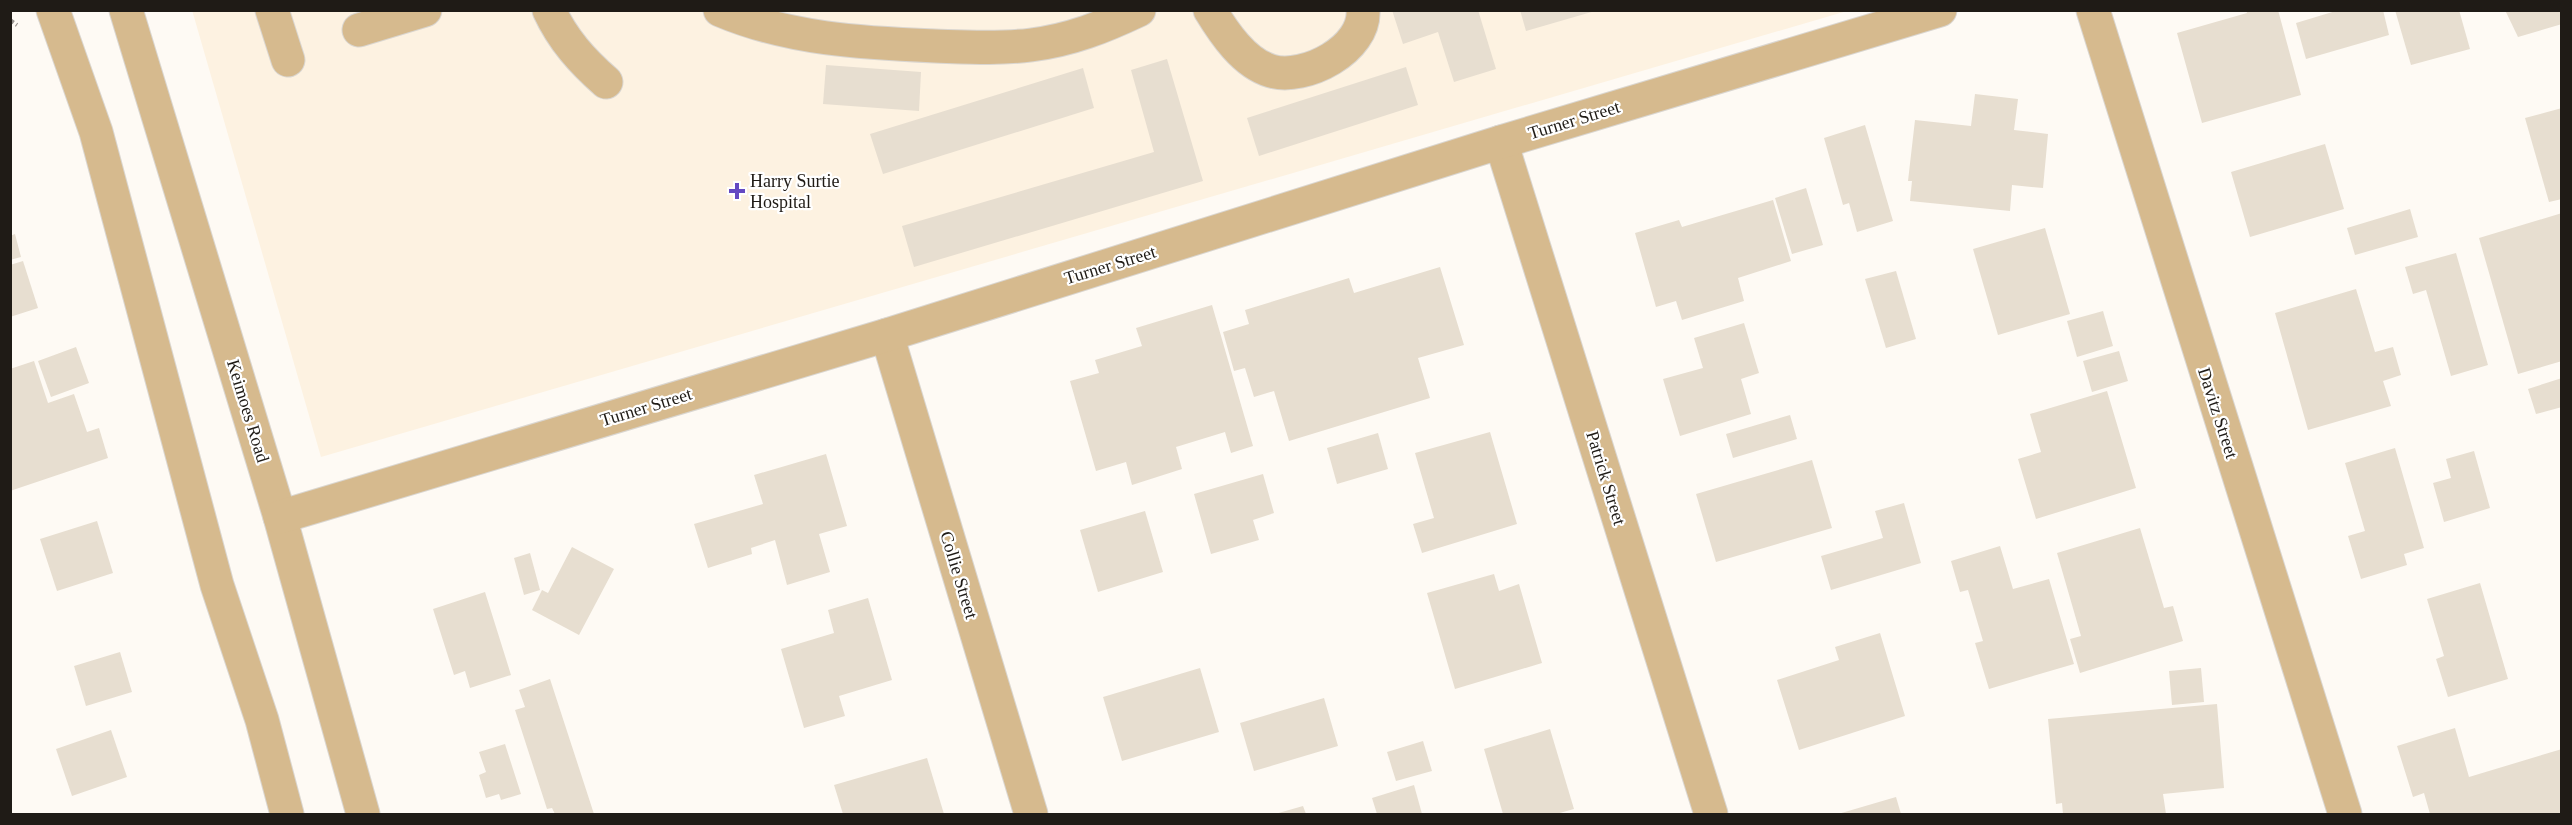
<svg xmlns="http://www.w3.org/2000/svg" width="2572" height="825" font-family="'Times New Roman',serif">
<style>
.built{fill:#fdf2e1}
.building{fill:#e7ded0}
.lines{fill:none;stroke-linecap:round;stroke-linejoin:round}
.minor-casing{stroke:#dad6d0;stroke-width:35}
.path{stroke:#96928d;stroke-width:4;stroke-dasharray:4.5 3;stroke-linecap:butt}
.minor{stroke:#d6ba8e;stroke-width:33}
.poi-dot{fill:#6449c2;stroke:#fff;stroke-width:2}
.labels{text-anchor:middle;stroke-width:4.5;stroke-linejoin:round;paint-order:stroke}
.street-label{font-size:18px;fill:#1f1b16;stroke:#fff}
.poi-label{font-size:18px;fill:#1f1b16;stroke:#fff;text-anchor:start}
</style>
<rect width="100%" height="100%" fill="#fefaf4"/>
<polygon class="built" points="192,10 1847,11 321,457"/>
<g class="building">
<polygon points="1392,10 1478,10 1496,69 1454,82 1438,32 1403,44"/>
<polygon points="1520,10 1594,10 1595,11 1526,31"/>
<polygon points="2246,10 2278,10 2301,95 2202,123 2177,33 2247,13"/>
<polygon points="2339,10 2383,10 2389,35 2306,59 2296,23"/>
<polygon points="2395,10 2459,10 2470,49 2411,65"/>
<polygon points="2505,10 2562,10 2562,24 2518,37"/>
<polygon points="1167,59 1203,181 914,267 902,226 1154,152 1131,70"/>
<polygon points="826,65 921,72 919,111 823,104"/>
<polygon points="1406,67 1418,105 1259,156 1247,118"/>
<polygon points="1083,68 1094,108 883,174 870,134"/>
<polygon points="1975,94 2018,99 2014,130 2048,134 2043,188 2012,185 2010,211 1910,201 1912,181 1908,181 1915,120 1971,126"/>
<polygon points="2562,108 2562,199 2549,202 2525,118"/>
<polygon points="1865,125 1893,221 1857,232 1849,203 1843,205 1824,138"/>
<polygon points="2325,144 2344,209 2250,237 2231,172"/>
<polygon points="1806,188 1823,245 1792,254 1775,198"/>
<polygon points="1773,200 1791,261 1738,278 1744,301 1682,320 1676,301 1656,307 1635,233 1679,220 1682,227"/>
<polygon points="2410,209 2418,237 2355,255 2347,228"/>
<polygon points="2562,213 2562,361 2518,374 2479,238"/>
<polygon points="2045,228 2070,314 1998,335 1973,249"/>
<polygon points="15,234 21,257 10,260 10,236"/>
<polygon points="2456,253 2488,365 2451,376 2426,290 2413,294 2405,267"/>
<polygon points="23,261 38,308 10,317 10,265"/>
<polygon points="1440,267 1464,345 1418,358 1430,398 1289,441 1274,391 1254,397 1245,368 1234,371 1223,332 1249,324 1245,310 1349,278 1354,293"/>
<polygon points="1896,271 1916,339 1886,348 1865,279"/>
<polygon points="2356,289 2375,352 2393,347 2401,375 2383,381 2391,406 2308,430 2275,313"/>
<polygon points="1212,305 1253,446 1231,453 1225,432 1176,447 1182,469 1132,485 1126,462 1096,471 1070,381 1099,373 1095,360 1142,346 1136,328"/>
<polygon points="2103,311 2113,346 2077,357 2067,321"/>
<polygon points="1744,323 1759,373 1741,379 1751,414 1680,436 1663,379 1703,368 1694,338"/>
<polygon points="76,347 89,383 51,397 38,361"/>
<polygon points="2119,351 2128,381 2092,392 2083,361"/>
<polygon points="34,361 48,403 74,394 87,432 99,428 108,458 10,491 10,369"/>
<polygon points="2562,378 2562,407 2536,414 2528,389"/>
<polygon points="2107,391 2136,488 2036,519 2018,459 2041,452 2030,414"/>
<polygon points="1790,415 1797,439 1733,458 1726,434"/>
<polygon points="1490,432 1517,524 1422,553 1413,524 1434,518 1415,453"/>
<polygon points="1378,433 1388,469 1337,484 1327,448"/>
<polygon points="2395,448 2424,548 2404,554 2407,565 2361,579 2348,536 2365,531 2345,463"/>
<polygon points="2474,451 2490,508 2444,522 2433,483 2451,478 2446,459"/>
<polygon points="826,454 847,526 819,534 830,572 787,585 775,540 751,548 752,554 708,568 694,524 763,504 754,475"/>
<polygon points="1812,460 1832,528 1716,562 1696,494"/>
<polygon points="1263,474 1274,513 1253,520 1259,540 1211,554 1194,494"/>
<polygon points="1904,503 1921,563 1831,590 1821,556 1883,538 1875,511"/>
<polygon points="1145,511 1163,572 1098,592 1080,530"/>
<polygon points="97,521 113,573 57,591 40,539"/>
<polygon points="2140,528 2164,608 2173,606 2183,641 2080,673 2070,639 2081,636 2057,553"/>
<polygon points="2000,546 2013,589 2049,579 2074,664 1989,689 1975,643 1983,641 1968,590 1960,592 1951,561"/>
<polygon points="572,547 614,569 579,635 532,610 542,590 548,593"/>
<polygon points="530,553 540,590 524,595 514,558"/>
<polygon points="1494,574 1499,591 1519,584 1542,663 1455,689 1427,593"/>
<polygon points="2480,583 2508,679 2448,697 2436,659 2444,656 2427,599"/>
<polygon points="485,592 511,675 470,688 465,671 454,675 433,609"/>
<polygon points="868,598 892,680 839,696 845,716 804,728 781,649 834,633 828,610"/>
<polygon points="1880,633 1905,716 1799,750 1777,680 1839,660 1835,647"/>
<polygon points="120,652 132,692 86,706 74,666"/>
<polygon points="1200,668 1219,732 1122,761 1103,697"/>
<polygon points="2201,668 2204,702 2172,705 2169,671"/>
<polygon points="550,679 594,814 555,814 552,808 547,809 515,710 525,707 519,690"/>
<polygon points="1324,698 1338,746 1254,771 1240,723"/>
<polygon points="2217,704 2224,788 2163,794 2166,814 2063,814 2062,803 2056,804 2048,719"/>
<polygon points="2455,728 2469,777 2562,749 2562,814 2430,814 2424,793 2413,797 2397,746"/>
<polygon points="1550,729 1574,809 1556,814 1503,814 1484,749"/>
<polygon points="111,730 127,777 72,796 56,749"/>
<polygon points="1423,741 1432,771 1396,781 1387,752"/>
<polygon points="505,744 521,794 501,800 499,794 486,798 479,775 486,772 479,752"/>
<polygon points="927,758 944,814 843,814 834,785"/>
<polygon points="1414,785 1422,814 1377,814 1372,798"/>
<polygon points="1896,797 1901,814 1838,814"/>
<polygon points="1303,806 1306,814 1275,814"/>
</g>
<g class="lines">
<g class="minor-casing">
<g id="minor">
<polyline points="53,10 96,132 217,585 262,720 287,814"/>
<polyline points="126,10 280,517 363,814"/>
<polyline points="272,10 288,60"/>
<path d="M549,10c14,30 33,51 57,72"/>
<path d="M720,10c68,29 142,33 215,36 31,1 65,3 96,-1 40,-5 72,-18 108,-35"/>
<path d="M1210,10c14,23 34,53 61,61 34,10 95,-22 92,-61"/>
<polyline points="2093,10 2345,814"/>
<polyline points="359,30 425,10"/>
<polyline points="1501,142 1711,814"/>
<polyline points="887,335 1031,814"/>
<polyline points="280,517 887,335 1501,142 1940,10"/>
</g>
</g>
<polyline class="path" points="10,20 17,25"/>
<use href="#minor" class="minor"/>
</g>
<path class="poi-dot" d="M734 182h6v6h6v6h-6v6h-6v-6h-6v-6h6z"/>
<g class="labels">
<g class="street-label">
<text transform="translate(1574 120) rotate(-17)" y="6">Turner Street</text>
<text transform="translate(1110 265) rotate(-17)" y="6">Turner Street</text>
<text transform="translate(646 407) rotate(-17)" y="6">Turner Street</text>
<text transform="translate(248 411) rotate(73)" y="6">Keimoes Road</text>
<text transform="translate(2218 413) rotate(72)" y="6">Davitz Street</text>
<text transform="translate(1606 478) rotate(73)" y="6">Patrick Street</text>
<text transform="translate(959 575) rotate(73)" y="6">Collie Street</text>
</g>
<g class="poi-label">
<text x="750" y="187">Harry Surtie<tspan x="750" dy="21">Hospital</tspan></text>
</g>
</g>
<rect width="2572" height="825" fill="none" stroke="#1f1b16" stroke-width="24"/>
</svg>
